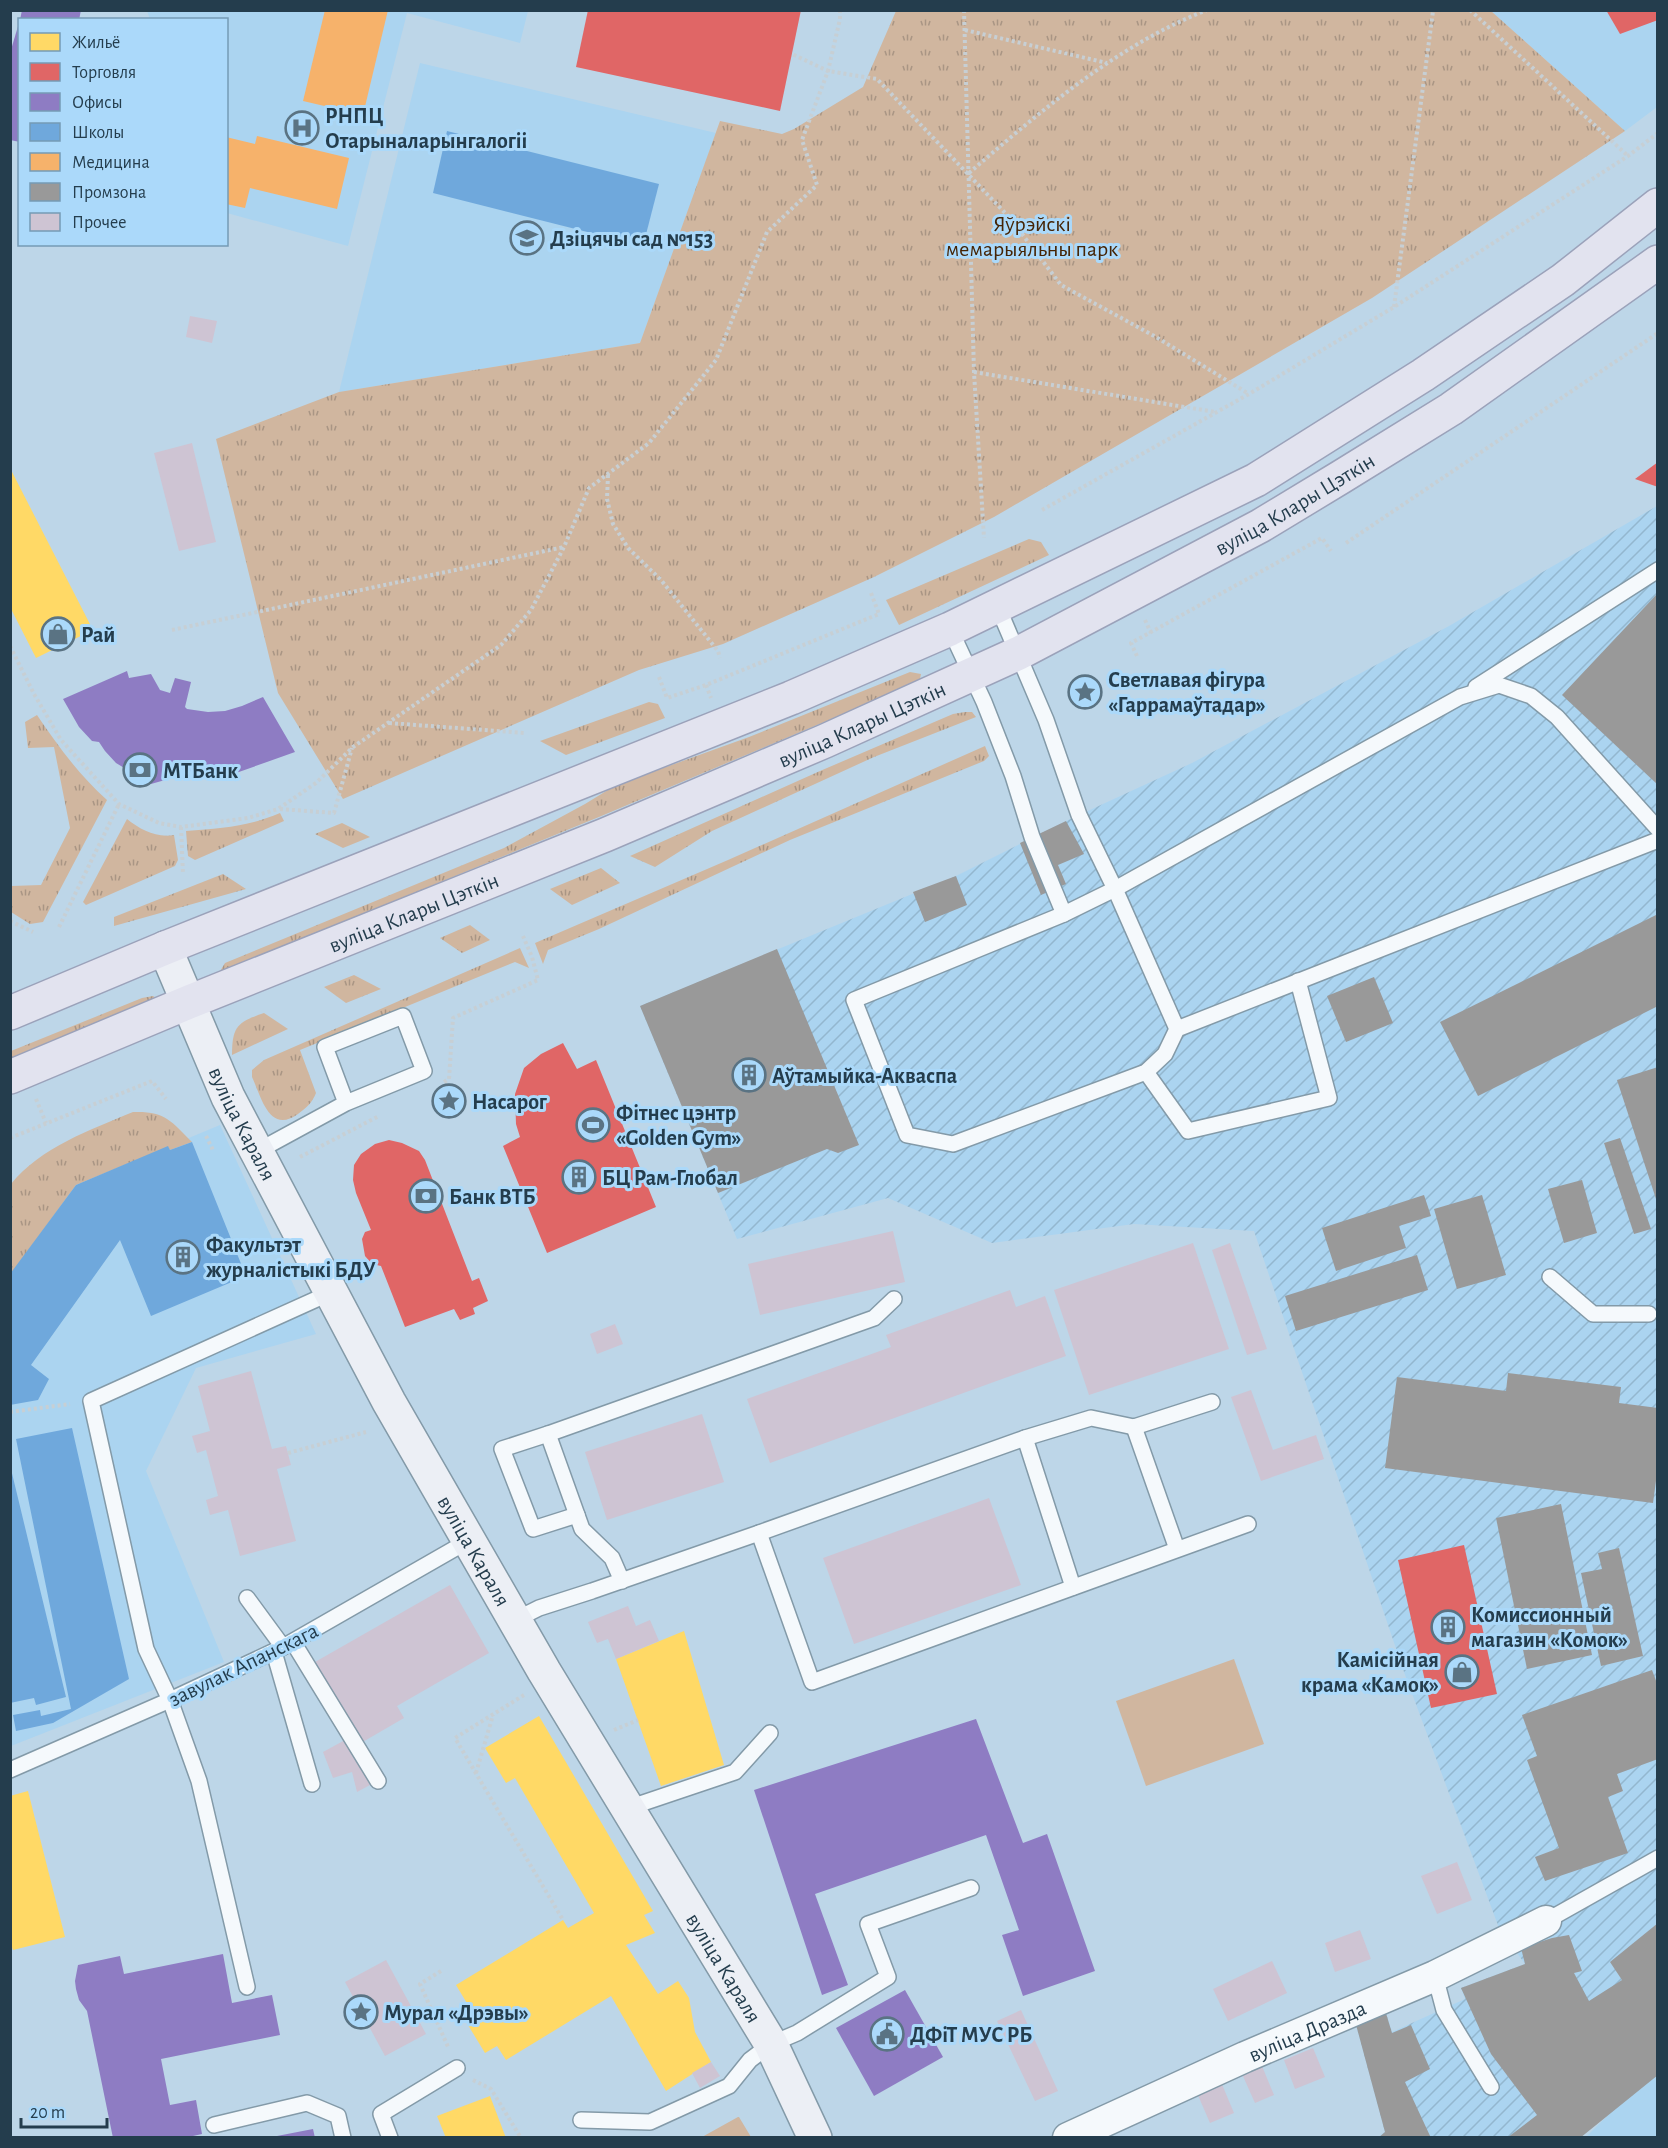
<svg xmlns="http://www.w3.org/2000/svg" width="1668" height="2148" font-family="'Alegreya Sans',sans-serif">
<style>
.built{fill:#abd4f0}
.industrial{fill:url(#industrial-furrows)}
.grass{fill:url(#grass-tufts)}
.garden{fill:#d0b69f}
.homes{fill:#ffd966}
.shops{fill:#e06666}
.offices{fill:#8e7cc3}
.schools{fill:#6fa8dc}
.health{fill:#f6b26b}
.industry{fill:#999}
.building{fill:#cec4d3}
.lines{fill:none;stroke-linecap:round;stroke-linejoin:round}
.lane-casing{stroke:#839aa8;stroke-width:18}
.street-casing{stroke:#839aa8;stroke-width:33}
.secondary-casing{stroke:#839aa8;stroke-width:36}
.primary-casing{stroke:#9ba2ba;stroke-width:36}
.path{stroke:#c7cfd4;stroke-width:4;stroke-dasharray:3 3;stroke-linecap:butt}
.lane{stroke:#f5f9fc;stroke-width:15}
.street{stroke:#f5f9fc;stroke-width:30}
.secondary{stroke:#eceff5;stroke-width:33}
.primary{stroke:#e2e3ef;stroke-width:33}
.labels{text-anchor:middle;stroke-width:6;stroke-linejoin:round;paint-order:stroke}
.poi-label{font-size:22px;font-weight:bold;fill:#243d4d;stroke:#abd9fa;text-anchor:start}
.park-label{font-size:22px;fill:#452405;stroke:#abd9fa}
.street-label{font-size:22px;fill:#243d4d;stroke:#abd9fa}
</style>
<defs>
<pattern id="industrial-furrows" width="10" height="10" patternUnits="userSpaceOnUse" patternTransform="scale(1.5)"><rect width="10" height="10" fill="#abd4f0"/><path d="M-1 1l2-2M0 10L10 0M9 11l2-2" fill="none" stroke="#93b7cf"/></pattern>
<pattern id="grass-tufts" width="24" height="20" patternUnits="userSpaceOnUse" patternTransform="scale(1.5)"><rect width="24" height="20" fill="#d0b69f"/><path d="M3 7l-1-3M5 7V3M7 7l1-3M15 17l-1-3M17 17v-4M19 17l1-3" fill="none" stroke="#a99584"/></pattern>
</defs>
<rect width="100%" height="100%" fill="#bdd6e8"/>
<g class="built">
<polygon points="147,11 528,11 520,43 407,13 348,246 227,213 226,20 150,19"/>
<polygon points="1491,11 1657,11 1657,107 1625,131"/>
<polygon points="420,63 716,133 640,343 339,392"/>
<polygon points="220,1125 316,1334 196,1368 146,1471 224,1662 11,1746 11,1212"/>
<polygon points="1657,2075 1657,2137 1585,2138 1612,2111"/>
</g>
<polygon class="industrial" points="1657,506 1657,2075 1580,2137 1378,2137 1385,2132 1355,2021 1385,2010 1392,2032 1465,1999 1461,1988 1525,1964 1499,1928 1404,1672 1254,1231 1134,1224 992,1243 888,1198 737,1239 640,1006 956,876 1066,821 1192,763 1449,626"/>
<g class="grass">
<polygon points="896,11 1491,11 1625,131 1372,298 994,517 874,577 723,644 639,670 343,799 278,693 216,439 339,392 640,343 720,121 782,134 794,129 863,87"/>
<polygon points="1029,539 1041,542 1049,555 899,625 886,600"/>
<polygon points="910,672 921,674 920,679 900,690 599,817 219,973 225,963 504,848 585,804 616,785 749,737"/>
<polygon points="649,702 658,704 665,718 566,755 540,741"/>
<polygon points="965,712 972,712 976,717 874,757 712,831 655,867 630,856 820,771 953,714"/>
<path d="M37,715c21,31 42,60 70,85l-64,122 -13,2 -19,-12v-26l30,-1 29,-57 -16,-81 -26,1 -3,-26z"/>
<polygon points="985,746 989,756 984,761 790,840 599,929 548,950 543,964 535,943 728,860"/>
<path d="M280,813l4,8 -89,39 -7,-4 -2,-25c35,-3 61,-4 94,-18z"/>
<path d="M127,819c14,11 29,19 47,16l4,25 -3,6 -89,39 -3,-3z"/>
<polygon points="342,823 370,837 343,848 315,834"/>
<polygon points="601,868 620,883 572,905 550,889"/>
<polygon points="223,874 246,889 114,926 114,917"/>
<polygon points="470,925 490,940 462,953 440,938"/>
<path d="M520,948l9,20 -14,-6 -215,88 16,43c-4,10 -9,14 -18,21 -29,21 -37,-18 -46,-37v-7l12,-10z"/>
<polygon points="354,975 381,989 346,1003 324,987"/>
<polygon points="153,996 156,998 11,1061 11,1051 142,998"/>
<path d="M264,1013l24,16 -56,26c0,-29 6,-33 32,-42z"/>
<path d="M133,1112c32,-1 37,8 59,30l-22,8 -2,-3 -92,38 -65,89v-90c30,-37 79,-54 122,-72z"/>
</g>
<g class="garden">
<polygon points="1234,1659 1264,1744 1146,1786 1116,1701"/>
<polygon points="739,2117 751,2137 702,2137 738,2117"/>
</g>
<g class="homes">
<polygon points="10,468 93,630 36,658 10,607"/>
<polygon points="684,1631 724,1765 661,1786 616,1659"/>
<polygon points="539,1716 653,1911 644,1915 655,1933 626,1945 658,1994 678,1981 689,1998 695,2032 711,2062 666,2091 611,1996 506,2060 497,2046 485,2053 468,2025 477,2020 456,1985 563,1920 568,1928 594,1913 515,1778 506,1783 485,1748"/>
<polygon points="28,1791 65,1937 13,1950 10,1942 10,1796"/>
<polygon points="490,2096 506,2138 446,2138 437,2116"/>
</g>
<g class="shops">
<polygon points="588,10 801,10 780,111 576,67"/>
<polygon points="1606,10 1658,10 1658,20 1620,34"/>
<polygon points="1658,462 1658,487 1635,479"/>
<polygon points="563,1043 577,1069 596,1060 656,1207 547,1253 503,1146 520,1137 516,1124 515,1094 524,1068 541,1054"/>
<polygon points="389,1140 402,1143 419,1151 425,1160 472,1281 479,1278 488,1301 473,1308 475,1314 460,1320 454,1309 405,1327 381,1266 372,1264 365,1256 362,1239 365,1232 371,1230 356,1193 353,1180 354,1165 361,1154 375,1144"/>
<polygon points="1464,1545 1497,1694 1431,1708 1398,1560"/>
</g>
<g class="offices">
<polygon points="22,10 81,10 79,20 20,20"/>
<polygon points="19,23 20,23 20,142 10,140 10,53"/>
<polygon points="127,671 129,678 151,674 160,690 170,693 175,678 191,682 185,707 187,709 208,712 225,711 242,706 263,697 295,752 236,773 207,774 171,768 165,780 151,784 116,763 105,751 99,742 92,741 79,727 63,699"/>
<polygon points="976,1719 1023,1843 1047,1834 1095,1971 1023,1996 1002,1935 1019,1930 986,1835 815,1894 848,1985 822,1995 754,1790"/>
<polygon points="223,1954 232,2003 272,1995 280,2035 161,2059 170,2105 196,2100 202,2134 184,2138 113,2138 87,2011 79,2000 76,1989 75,1981 78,1965 120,1956 124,1974"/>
<polygon points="905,1990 943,2057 874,2096 836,2028"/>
<polygon points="313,2129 315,2138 277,2138 277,2136"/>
</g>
<g class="schools">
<polygon points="447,131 659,184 643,246 433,193"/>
<polygon points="192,1142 246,1276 151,1316 120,1240 31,1365 49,1379 38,1400 10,1405 10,1274 76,1185 168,1146 170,1150"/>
<polygon points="72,1428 129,1679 53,1723 16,1731 13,1715 40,1710 41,1716 71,1709 16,1439"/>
<polygon points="10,1465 66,1697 36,1705 34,1698 10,1703"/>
</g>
<g class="health">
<polygon points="325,10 388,10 363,115 303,101"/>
<polygon points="257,136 349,158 337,209 250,188 245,208 226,204 226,137 255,144"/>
</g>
<g class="industry">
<polygon points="1658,593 1658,785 1562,695"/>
<polygon points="1066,821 1084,854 1058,865 1066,884 1041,895 1020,843"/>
<polygon points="956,876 967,905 925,922 913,892"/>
<polygon points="1658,914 1658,1006 1478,1096 1440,1022"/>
<polygon points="777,949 859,1145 838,1153 827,1149 718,1193 640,1006"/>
<polygon points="1374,977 1393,1023 1346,1042 1327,996"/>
<polygon points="1658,1067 1658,1202 1657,1202 1617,1080"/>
<polygon points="1620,1138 1651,1229 1634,1234 1604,1143"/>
<polygon points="1582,1180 1597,1233 1564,1243 1548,1189"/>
<polygon points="1424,1195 1431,1216 1399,1226 1406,1248 1336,1271 1322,1228"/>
<polygon points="1482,1195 1506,1275 1457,1289 1434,1209"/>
<polygon points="1417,1255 1428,1290 1296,1331 1285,1296"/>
<polygon points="1508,1373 1621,1387 1619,1403 1658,1408 1658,1466 1653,1503 1385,1468 1397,1377 1506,1391"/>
<polygon points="1561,1504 1592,1655 1527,1669 1496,1518"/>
<polygon points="1619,1548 1643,1656 1601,1666 1581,1573 1602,1569 1598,1553"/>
<polygon points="1652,1670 1658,1686 1658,1759 1617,1774 1623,1791 1608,1797 1628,1853 1545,1881 1535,1857 1559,1848 1527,1760 1537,1756 1522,1715"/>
<polygon points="1658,1923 1658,2075 1580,2138 1507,2138 1537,2115 1491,2054 1461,1988 1525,1964 1521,1948 1552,1938 1569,1935 1582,1971 1574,1973 1589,2001 1622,1980 1610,1962"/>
<polygon points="1385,2010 1392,2033 1411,2025 1430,2069 1405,2082 1431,2138 1378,2138 1385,2132 1355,2021"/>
</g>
<g class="building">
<polygon points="190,316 217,321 212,343 186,337"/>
<polygon points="192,443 216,542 179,551 154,453"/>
<polygon points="893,1231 905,1282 760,1315 748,1264"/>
<polygon points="1193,1243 1229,1349 1089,1395 1054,1290"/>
<polygon points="1230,1243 1267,1349 1247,1355 1212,1250"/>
<polygon points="1010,1290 1016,1307 1045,1296 1066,1356 770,1463 747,1399 891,1347 886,1335"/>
<polygon points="615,1324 623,1344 597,1354 590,1334"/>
<polygon points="251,1371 272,1449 286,1446 291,1465 277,1469 296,1541 240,1556 228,1510 210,1515 206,1500 218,1496 206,1450 197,1453 192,1436 210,1431 198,1386"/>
<polygon points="1251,1390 1273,1450 1316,1435 1324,1459 1261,1481 1231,1397"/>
<polygon points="702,1414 724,1482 607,1520 585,1452"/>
<polygon points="989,1498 1021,1585 854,1644 823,1558"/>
<polygon points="450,1585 489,1653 397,1706 404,1718 361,1743 315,1662"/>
<polygon points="628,1606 636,1626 650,1620 659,1641 616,1659 608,1639 597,1643 588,1622"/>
<polygon points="345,1740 370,1785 357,1792 352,1772 333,1778 323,1752"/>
<polygon points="1457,1862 1472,1900 1437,1914 1421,1876"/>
<polygon points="1360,1930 1371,1959 1335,1972 1325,1943"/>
<polygon points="386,1960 426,2034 385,2056 345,1982"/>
<polygon points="1272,1961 1287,1993 1228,2021 1213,1989"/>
<polygon points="1021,2010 1058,2091 1035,2101 997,2021"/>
<polygon points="1313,2048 1325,2077 1295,2089 1284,2060"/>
<polygon points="711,2062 720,2076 700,2088 692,2073"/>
<polygon points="1262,2066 1274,2095 1255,2103 1242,2074"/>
<polygon points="1221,2082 1234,2113 1210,2123 1197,2093"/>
</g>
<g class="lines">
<g class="lane-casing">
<g id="lane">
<polyline points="997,605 1046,720 1079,815 1115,889 1177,1029"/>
<polyline points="950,629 984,702 1013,776 1032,837 1064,914"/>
<polyline points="1476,687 1658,570"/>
<polyline points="1658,829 1557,717 1531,696 1499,685 1460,697 1115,889 1064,914 854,1000 907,1135 953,1144 1146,1072 1165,1054 1177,1029 1658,840"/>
<polyline points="1146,1072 1188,1131 1329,1098 1298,981"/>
<polyline points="256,1152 346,1103 424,1071 403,1016 325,1047 346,1103"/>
<polyline points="1550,1277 1593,1314 1649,1314"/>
<polyline points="1134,1427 1177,1549"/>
<polyline points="548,1434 502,1449 533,1529 577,1515"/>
<polyline points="1025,1438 1091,1418 1134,1427 1212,1402"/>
<polyline points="759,1533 812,1682 1248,1524"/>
<polyline points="622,1581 612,1558 582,1529 548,1434 874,1318 894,1299"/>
<polyline points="247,1598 283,1647"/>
<polyline points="515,1620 539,1608 592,1591 759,1533 1025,1438 1073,1587"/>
<polyline points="293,1642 378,1781"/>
<polyline points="274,1652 312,1784"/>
<polyline points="10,1770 170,1700 283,1647 468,1541"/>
<polyline points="628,1808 735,1772 770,1733"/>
<polyline points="1546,1921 1658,1858"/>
<polyline points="1435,1976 1444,2010 1491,2087"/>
<polyline points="247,1987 199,1781 170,1700 146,1649 91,1401 330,1293"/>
<polyline points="581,2120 650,2122 729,2086 750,2060 771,2044 797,2033 888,1977 868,1924 971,1888"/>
<polyline points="214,2125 307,2103 338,2116 343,2138"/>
<polyline points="390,2138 381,2114 457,2068"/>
</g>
</g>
<g class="street-casing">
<g id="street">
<path id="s1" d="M1068,2138l177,-81 190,-81 111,-55"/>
</g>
</g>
<g class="secondary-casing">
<g id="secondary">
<path id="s2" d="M165,948l63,149 161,305 155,269 227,373 44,94"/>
</g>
</g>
<g class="primary-casing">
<g id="primary">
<polyline points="10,1013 165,948 791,698 950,629 1256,480 1423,375 1563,280 1658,205"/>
<path id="s3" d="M10,1077l179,-75 416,-167 220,-94 194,-88 241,-127 81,-49 110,-68 207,-147"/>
</g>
</g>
<g class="path">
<polyline points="840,10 840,19 828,71 877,79 1009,217 1061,285 1156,337 1249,394"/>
<polyline points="964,10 974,372 984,538"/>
<polyline points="1470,10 1628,156"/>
<polyline points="965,30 1107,63"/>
<path d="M969,173c72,-62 148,-128 238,-163"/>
<polyline points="1394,307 1433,11"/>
<polyline points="974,372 1215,412"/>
<polyline points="608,475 607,499 613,524 628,548 661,580 718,651 720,658"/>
<polyline points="1042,510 1249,394 1394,307 1628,156 1658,133"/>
<polyline points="1346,543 1658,333"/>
<polyline points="1145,620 1151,633"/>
<polyline points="172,630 564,547"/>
<polyline points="10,646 34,694 61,740 119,804 159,823 181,827 248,818 278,809 316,783 353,747 501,645 531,610 564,547 589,488 649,443 716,360 767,232 817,185 802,140 828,71 792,54"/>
<polyline points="1137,656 1131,643 1322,538 1331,551"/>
<polyline points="659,677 667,698 706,685 879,614 871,593"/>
<polyline points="706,685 711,698"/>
<polyline points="389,723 525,733"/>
<polyline points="280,809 334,813 352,748"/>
<polyline points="181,827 183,874"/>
<polyline points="10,921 33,932"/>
<polyline points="59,927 119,804"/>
<polyline points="444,1082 449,1079 453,1018 538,980 532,957 523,936"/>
<polyline points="36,1099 46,1123"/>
<polyline points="206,1136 214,1152"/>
<polyline points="10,1138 152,1081 166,1099"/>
<polyline points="300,1157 379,1116"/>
<polyline points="10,1173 11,1175"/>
<polyline points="10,1412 70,1404"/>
<polyline points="288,1453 366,1432"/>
<polyline points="524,1695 455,1738 563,1920"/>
<polyline points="614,1730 638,1720"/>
<polyline points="476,1773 493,1715"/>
<polyline points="441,1971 420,1984 449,2049"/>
<polyline points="473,2080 491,2089 521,2138"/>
</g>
<use href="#lane" class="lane"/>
<use href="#street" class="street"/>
<use href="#secondary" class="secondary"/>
<use href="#primary" class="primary"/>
</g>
<defs>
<g id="hospital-ring" transform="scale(1.725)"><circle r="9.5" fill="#abd9fa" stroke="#5a7383" stroke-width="1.5"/><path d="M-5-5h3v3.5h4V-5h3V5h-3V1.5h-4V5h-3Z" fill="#5a7383"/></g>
<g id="school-ring" transform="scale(1.725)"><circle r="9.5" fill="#abd9fa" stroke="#5a7383" stroke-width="1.5"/><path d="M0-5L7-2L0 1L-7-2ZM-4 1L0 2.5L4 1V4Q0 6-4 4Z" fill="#5a7383"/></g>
<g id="shop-ring" transform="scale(1.725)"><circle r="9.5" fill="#abd9fa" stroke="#5a7383" stroke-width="1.5"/><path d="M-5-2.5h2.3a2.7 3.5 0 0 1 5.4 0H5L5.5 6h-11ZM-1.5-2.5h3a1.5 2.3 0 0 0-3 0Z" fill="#5a7383"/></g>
<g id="sight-ring" transform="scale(1.725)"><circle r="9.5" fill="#abd9fa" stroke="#5a7383" stroke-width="1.5"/><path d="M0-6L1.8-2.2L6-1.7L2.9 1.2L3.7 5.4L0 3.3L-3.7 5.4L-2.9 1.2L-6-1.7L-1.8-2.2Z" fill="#5a7383"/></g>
<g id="bank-ring" transform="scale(1.725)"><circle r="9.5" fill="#abd9fa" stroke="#5a7383" stroke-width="1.5"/><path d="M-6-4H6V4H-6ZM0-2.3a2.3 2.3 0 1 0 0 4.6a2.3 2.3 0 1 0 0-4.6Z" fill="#5a7383"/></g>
<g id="building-ring" transform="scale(1.725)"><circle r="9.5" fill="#abd9fa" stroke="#5a7383" stroke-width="1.5"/><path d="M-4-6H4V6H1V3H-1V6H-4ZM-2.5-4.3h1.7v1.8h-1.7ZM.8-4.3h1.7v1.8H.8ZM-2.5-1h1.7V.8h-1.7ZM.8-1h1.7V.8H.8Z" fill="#5a7383"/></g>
<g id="stadium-ring" transform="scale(1.725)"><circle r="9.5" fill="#abd9fa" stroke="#5a7383" stroke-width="1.5"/><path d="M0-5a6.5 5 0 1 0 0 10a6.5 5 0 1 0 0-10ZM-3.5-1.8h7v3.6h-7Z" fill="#5a7383"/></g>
<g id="civic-ring" transform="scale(1.725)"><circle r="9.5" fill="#abd9fa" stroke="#5a7383" stroke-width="1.5"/><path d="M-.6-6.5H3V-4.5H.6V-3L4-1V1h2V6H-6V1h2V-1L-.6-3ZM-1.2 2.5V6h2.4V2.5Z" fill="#5a7383"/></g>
</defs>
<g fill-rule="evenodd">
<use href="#hospital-ring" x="302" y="128"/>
<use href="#school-ring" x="527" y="238"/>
<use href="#shop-ring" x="58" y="634"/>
<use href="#sight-ring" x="1085" y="692"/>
<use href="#bank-ring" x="140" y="770"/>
<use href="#building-ring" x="749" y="1075"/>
<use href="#sight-ring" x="449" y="1101"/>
<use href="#stadium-ring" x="593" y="1125"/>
<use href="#building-ring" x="579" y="1177"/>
<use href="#bank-ring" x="426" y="1196"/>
<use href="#building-ring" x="183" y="1257"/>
<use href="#building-ring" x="1448" y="1627"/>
<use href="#shop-ring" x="1462" y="1672"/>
<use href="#sight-ring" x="361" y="2012"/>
<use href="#civic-ring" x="887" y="2034"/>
</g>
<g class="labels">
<g class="poi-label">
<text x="325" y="123">РНПЦ<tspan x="325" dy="25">Отарыналарынгалогіі</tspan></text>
<text x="550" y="246">Дзіцячы сад №153</text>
<text x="81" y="642">Рай</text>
<text x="1108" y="687">Светлавая фігура<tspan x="1108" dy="25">«Гаррамаўтадар»</tspan></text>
<text x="163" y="778">МТБанк</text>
<text x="772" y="1083">Аўтамыйка-Акваспа</text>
<text x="472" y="1109">Насарог</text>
<text x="616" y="1120">Фітнес цэнтр<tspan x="616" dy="25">«Golden Gym»</tspan></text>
<text x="602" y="1185">БЦ Рам-Глобал</text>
<text x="449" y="1204">Банк ВТБ</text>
<text x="206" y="1252">Факультэт<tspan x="206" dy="25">журналістыкі БДУ</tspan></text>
<text x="1471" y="1622">Комиссионный<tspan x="1471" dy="25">магазин «Комок»</tspan></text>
<text x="1439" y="1667" text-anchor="end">Камісійная<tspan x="1439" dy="25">крама «Камок»</tspan></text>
<text x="384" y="2020">Мурал «Дрэвы»</text>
<text x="910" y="2042">ДФіТ МУС РБ</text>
</g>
<g class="park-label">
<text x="1032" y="231">Яўрэйскі<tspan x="1032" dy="25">мемарыяльны парк</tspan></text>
</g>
<g class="street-label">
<text dy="8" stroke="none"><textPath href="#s3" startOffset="1408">вуліца Клары Цэткін</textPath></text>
<text dy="8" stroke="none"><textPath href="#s3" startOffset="922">вуліца Клары Цэткін</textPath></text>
<text dy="8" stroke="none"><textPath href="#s3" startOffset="436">вуліца Клары Цэткін</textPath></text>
<text dy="8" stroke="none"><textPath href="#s2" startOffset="192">вуліца Караля</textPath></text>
<text dy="8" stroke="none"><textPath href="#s2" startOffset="678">вуліца Караля</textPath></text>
<text transform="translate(243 1664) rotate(-26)" y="8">завулак Апанскага</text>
<text dy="8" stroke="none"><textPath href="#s2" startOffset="1164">вуліца Караля</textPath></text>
<text dy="8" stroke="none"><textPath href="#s1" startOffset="262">вуліца Дразда</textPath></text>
</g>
</g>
<rect width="1668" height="2148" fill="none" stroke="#243d4d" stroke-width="24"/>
<rect x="18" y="18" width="210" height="228" fill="#abd9fa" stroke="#759bb5" stroke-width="1.5"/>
<rect x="30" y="33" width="30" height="18" fill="#ffd966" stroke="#759bb5" stroke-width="1.5"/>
<text x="72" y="48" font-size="18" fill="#243d4d">Жильё</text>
<rect x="30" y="63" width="30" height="18" fill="#e06666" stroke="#759bb5" stroke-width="1.5"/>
<text x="72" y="78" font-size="18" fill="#243d4d">Торговля</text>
<rect x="30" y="93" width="30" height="18" fill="#8e7cc3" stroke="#759bb5" stroke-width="1.5"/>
<text x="72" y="108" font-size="18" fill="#243d4d">Офисы</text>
<rect x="30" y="123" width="30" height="18" fill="#6fa8dc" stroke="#759bb5" stroke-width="1.5"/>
<text x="72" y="138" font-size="18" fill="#243d4d">Школы</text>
<rect x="30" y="153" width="30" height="18" fill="#f6b26b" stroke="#759bb5" stroke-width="1.5"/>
<text x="72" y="168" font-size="18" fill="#243d4d">Медицина</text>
<rect x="30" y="183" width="30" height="18" fill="#999999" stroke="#759bb5" stroke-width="1.5"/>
<text x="72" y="198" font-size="18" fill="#243d4d">Промзона</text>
<rect x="30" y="213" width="30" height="18" fill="#cec4d3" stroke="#759bb5" stroke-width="1.5"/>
<text x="72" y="228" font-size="18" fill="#243d4d">Прочее</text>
<path d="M21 2118v9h86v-9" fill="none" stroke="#243d4d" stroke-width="3"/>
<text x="30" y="2118" font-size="18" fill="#243d4d" stroke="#abd9fa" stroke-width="4.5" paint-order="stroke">20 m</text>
</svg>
